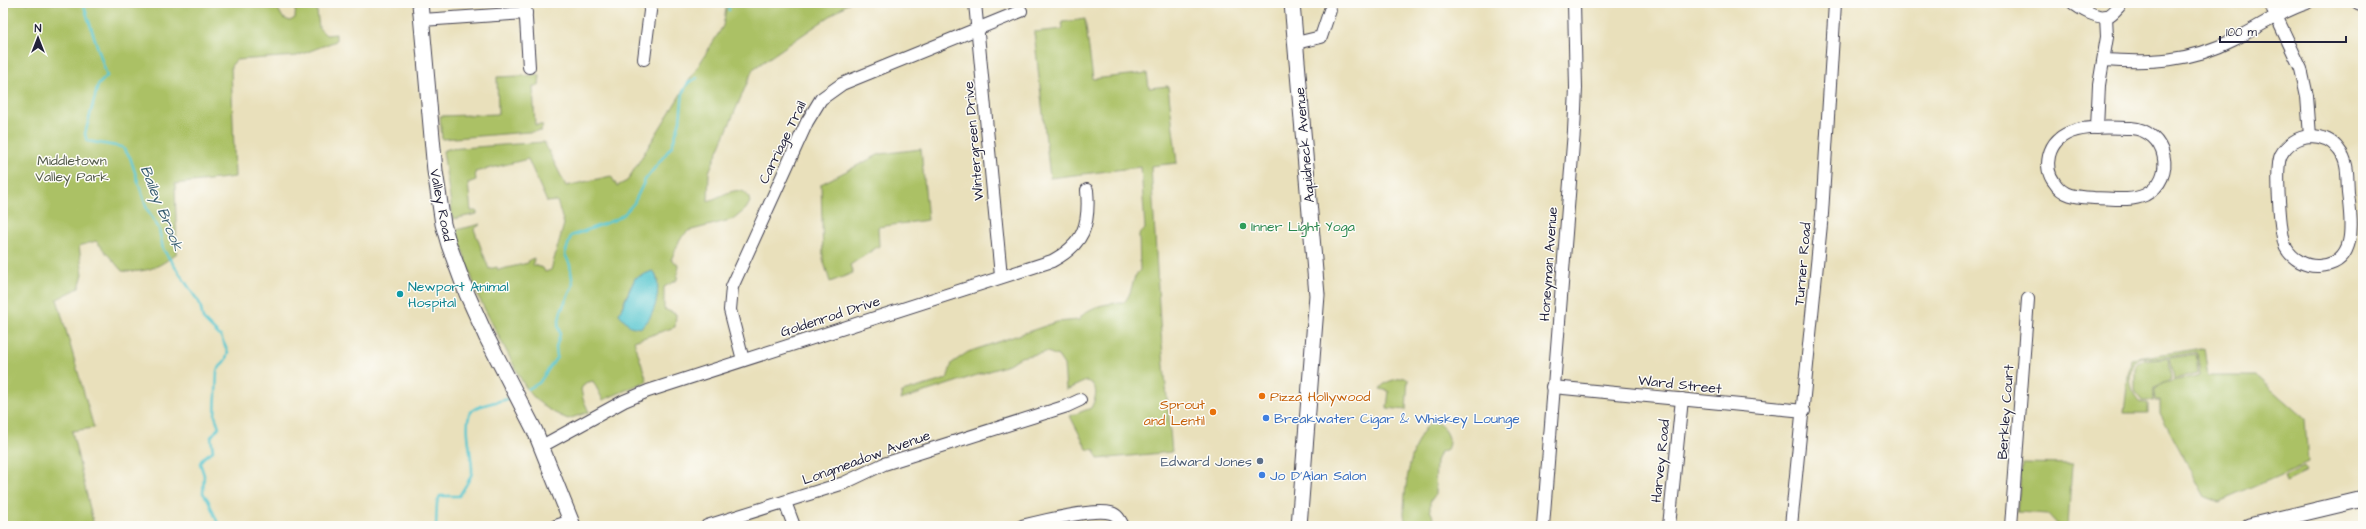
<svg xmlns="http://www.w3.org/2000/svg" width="2366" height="529" font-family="'Architects Daughter',sans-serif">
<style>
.green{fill:#abc165;stroke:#667250;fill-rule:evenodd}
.water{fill:#5ac7d0;stroke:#3e7486}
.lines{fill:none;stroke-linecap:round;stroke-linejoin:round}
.stream{stroke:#5ac7d0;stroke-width:2.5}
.minor-casing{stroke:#403e4e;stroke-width:14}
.major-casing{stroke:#403e4e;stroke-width:17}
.minor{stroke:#fff;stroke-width:12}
.major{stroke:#fff;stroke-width:15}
.leisure-dot{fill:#2e9e5b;stroke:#fdfcf7;stroke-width:1.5}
.culture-dot{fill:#0f9aa8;stroke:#fdfcf7;stroke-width:1.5}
.food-dot{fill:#e8710a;stroke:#fdfcf7;stroke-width:1.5}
.shop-dot{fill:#3f7fe0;stroke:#fdfcf7;stroke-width:1.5}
.service-dot{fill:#5c6f8a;stroke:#fdfcf7;stroke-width:1.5}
.labels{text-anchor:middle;stroke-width:3;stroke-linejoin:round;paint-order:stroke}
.street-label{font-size:14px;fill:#22223b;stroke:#fdfcf7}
.park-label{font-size:14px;fill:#525a4a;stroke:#fdfcf7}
.leisure-label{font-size:14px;fill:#27864d;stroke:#fdfcf7;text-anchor:start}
.culture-label{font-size:14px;fill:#0d838f;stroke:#fdfcf7;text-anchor:start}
.food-label{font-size:14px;fill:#c56008;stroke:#fdfcf7;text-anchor:start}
.shop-label{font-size:14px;fill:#366cbe;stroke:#fdfcf7;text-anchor:start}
.service-label{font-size:14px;fill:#4e5e75;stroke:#fdfcf7;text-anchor:end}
.water-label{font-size:15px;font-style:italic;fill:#365c6f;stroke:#fdfcf7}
</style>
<rect width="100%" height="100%" fill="#fdfcf7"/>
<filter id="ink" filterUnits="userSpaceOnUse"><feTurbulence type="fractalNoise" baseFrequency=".025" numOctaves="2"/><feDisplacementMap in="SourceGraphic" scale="8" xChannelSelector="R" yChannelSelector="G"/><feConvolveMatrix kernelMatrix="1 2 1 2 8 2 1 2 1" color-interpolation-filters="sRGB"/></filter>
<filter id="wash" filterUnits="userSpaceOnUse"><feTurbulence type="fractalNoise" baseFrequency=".012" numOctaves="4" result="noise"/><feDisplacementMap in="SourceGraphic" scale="16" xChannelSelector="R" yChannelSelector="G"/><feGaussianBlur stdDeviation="0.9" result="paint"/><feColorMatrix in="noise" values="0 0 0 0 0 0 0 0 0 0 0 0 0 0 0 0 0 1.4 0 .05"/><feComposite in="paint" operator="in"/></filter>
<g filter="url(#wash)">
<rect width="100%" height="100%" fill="#e9e0bb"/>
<g class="green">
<path d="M3,3h266l1,2 7,2 6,11 7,3 5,-3 1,-15h20l3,25 7,7 10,-1v7l-39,15 -61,4 -5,6 4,111 -60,7 2,69c-19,15 -30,20 -55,18l-26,-30 -17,5 4,28 -4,14 -22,11 37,129 -22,3 22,95h-91z"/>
<path d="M727,3h122l-96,66 -44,103 -1,29c14,-4 37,-22 42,1l-4,7 -12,10 -46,12 -8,8 -9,21 7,4 -1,16 -13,7v22l12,5 -1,13 -41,14 13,40 -44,19 -10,-19 -8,2 -4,6 2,10 6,13 -21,7c-20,-8 -33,-17 -45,-36l-45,-87 -22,-66 25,-6 -7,5 15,40 8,-2 1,3 30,-7 1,-3 5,-2 -1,7 10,3 2,4 6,-2 13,-46 -7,-23 -10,1 -19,-43 -53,13 1,8 -8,3 3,28h6v3l-24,5 -10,-68 5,-2 96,-7 22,44 45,-10 6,10 10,-5 96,-155zM658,279l-3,26 -36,9 12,-28z"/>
<path d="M1085,19l8,60 54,-6 2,15 19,-2 9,77 -26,3 9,156 12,130 -74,7 -3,-9 -8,-1 -17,-33 21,-8c5,-10 9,-23 -5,-27l-20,9 -2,-25 -6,-9 -11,-4 -26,5 -16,9 -105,34 2,-8 45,-13 5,-16 16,-11 89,-30 22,-2c8,-14 29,-17 44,-17 11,-9 7,-24 17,-33l-1,-35 6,-6 -4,-62 -91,11 -16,-146 29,-3 -1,-7z"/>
<polygon points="540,75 539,86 533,86 535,125 543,125 541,131 442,139 440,116 498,114 497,77"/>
<polygon points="921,149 928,220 878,227 879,246 850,265 853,273 830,282 823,259 821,184 880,154"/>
<path d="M2204,348l4,28h48l49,43 3,44 -89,39 -14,-5 -45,-84v-12h-5c0,-3 -2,-10 1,-13 7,-8 33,-9 44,-13l-3,-23 -42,7 -13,-1 -8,4c-7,11 -3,31 5,40l9,2v9h-24l6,-54z"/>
<polygon points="2196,354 2198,373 2174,379 2170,358"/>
<path d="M2169,358l2,21 -17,9 -1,13h-11l-7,-9v-27c7,-7 23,-4 34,-7z"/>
<path d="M1405,377l3,2 -2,31 -19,-2 2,-17 -9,-2c5,-9 16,-9 25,-12z"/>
<path d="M1433,421c12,5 21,17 13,30l-6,1 -4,9 -1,34 -5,7v8l7,16h-30c-1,-4 -3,-8 -3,-12 0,-26 7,-78 29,-93z"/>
<polygon points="2022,463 2072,464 2068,526 2059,526 2048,514 2017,512"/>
<polygon points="2304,467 2307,472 2286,482 2284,476"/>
</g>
<path class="water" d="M652,271l3,2c7,16 0,46 -15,55l-10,-2 -11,-12 16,-36z"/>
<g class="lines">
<g class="stream">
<polyline points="83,3 107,76 98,85 85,134 87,141 122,147 130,157 147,209 159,229 163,249 200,304 203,319 221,337 228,352 226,359 217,371 215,416 219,427 211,437 213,451 203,458 200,463 204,475 203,493 208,500 219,526"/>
<polyline points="728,3 729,10"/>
<polyline points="528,389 539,383 557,357 556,347 560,334 558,325 561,311 573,285 570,265 565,254 571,236 617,219 625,213 634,203 645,180 672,146 680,121 683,92 688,83 697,78"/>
<path d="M436,526l1,-23 3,-7h19c2,-3 13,-20 13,-24 1,-14 -11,-53 1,-62 8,-6 25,-8 35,-11"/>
</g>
</g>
</g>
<g filter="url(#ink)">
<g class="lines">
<g class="minor-casing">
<g id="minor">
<polyline points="525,3 529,67"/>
<polyline points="975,3 1001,276"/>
<path d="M2073,3c7,6 25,16 35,13 5,-2 10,-9 14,-13"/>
<polyline points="2270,3 2301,69 2307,96 2310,136"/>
<polyline points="2358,3 2363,5"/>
<polyline points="422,20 526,13"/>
<polyline points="1296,43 1321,37 1330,10"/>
<polyline points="644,59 651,3"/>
<path d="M2104,60c45,3 87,2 129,-20 24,-12 48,-29 74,-37"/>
<polyline points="2097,128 2099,85 2107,37 2106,16"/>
<path d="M2131,128c35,2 47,50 14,67 -15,7 -35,3 -51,3 -16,-1 -31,-1 -40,-16 -6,-8 -7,-17 -5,-26 8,-35 55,-28 82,-28z"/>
<path d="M2310,136c12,0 22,4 29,14 10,12 8,29 9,43 3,27 11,71 -29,73 -13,1 -27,-7 -33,-18 -6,-13 -11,-81 -5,-93 6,-11 17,-18 29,-19z"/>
<polyline points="743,360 730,310 732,287 807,122 821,99 842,84 1021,11"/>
<polyline points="1553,387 1804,411"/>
<path d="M542,446l82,-45 24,-10 404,-130c32,-17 38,-36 35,-71"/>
<polyline points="785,502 794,526"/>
<polyline points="556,526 571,521"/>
<polyline points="707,526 844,483 884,464 1067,406 1080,400"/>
<path d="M1022,526c20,-5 71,-18 89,-13 7,2 9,7 12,13"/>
<polyline points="1543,526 1574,131 1576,88 1574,3"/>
<polyline points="1669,526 1682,399"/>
<polyline points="1791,526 1822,214 1835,3"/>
<polyline points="2011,526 2028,299"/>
</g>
</g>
<g class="major-casing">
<g id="major">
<polyline points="420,3 435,171 443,224 449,245 467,294 486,336 535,431 573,526"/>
<polyline points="1292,3 1317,295 1299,526"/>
<polyline points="2249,526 2363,499"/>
</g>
</g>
<use href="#minor" class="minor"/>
<use href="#major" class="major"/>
</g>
</g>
<circle class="leisure-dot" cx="1243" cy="226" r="4"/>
<circle class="culture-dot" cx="400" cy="294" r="4"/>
<g class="food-dot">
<circle cx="1262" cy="396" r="4"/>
<circle cx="1213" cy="412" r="4"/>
</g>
<g class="shop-dot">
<circle cx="1266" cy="418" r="4"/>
<circle cx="1262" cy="475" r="4"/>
</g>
<circle class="service-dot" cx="1260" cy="461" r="4"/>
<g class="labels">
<g class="street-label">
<text transform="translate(973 141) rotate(-95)" y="5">Wintergreen Drive</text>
<text transform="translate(782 142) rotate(-64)" y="5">Carriage Trail</text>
<text transform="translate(1304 145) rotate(-95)" y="5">Aquidneck Avenue</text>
<text transform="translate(442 205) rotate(79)" y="5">Valley Road</text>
<text transform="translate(1548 264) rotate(-86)" y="5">Honeyman Avenue</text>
<text transform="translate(1802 264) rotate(-85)" y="5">Turner Road</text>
<text transform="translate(830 316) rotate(-18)" y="5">Goldenrod Drive</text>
<text transform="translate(1680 384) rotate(6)" y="5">Ward Street</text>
<text transform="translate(2005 412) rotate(-86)" y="5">Berkley Court</text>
<text transform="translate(866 457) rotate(-20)" y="5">Longmeadow Avenue</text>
<text transform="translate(1660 461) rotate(-84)" y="5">Harvey Road</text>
</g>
<g class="park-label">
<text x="72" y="165">Middletown<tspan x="72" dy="16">Valley Park</tspan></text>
</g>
<g class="leisure-label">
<text x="1251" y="231">Inner Light Yoga</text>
</g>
<g class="culture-label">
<text x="408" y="291">Newport Animal<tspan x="408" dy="16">Hospital</tspan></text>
</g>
<g class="food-label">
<text x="1270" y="401">Pizza Hollywood</text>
<text x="1205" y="409" text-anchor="end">Sprout<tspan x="1205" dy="16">and Lentil</tspan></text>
</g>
<g class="shop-label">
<text x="1274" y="423">Breakwater Cigar &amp; Whiskey Lounge</text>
<text x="1270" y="480">Jo D'Alan Salon</text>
</g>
<g class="service-label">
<text x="1252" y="466">Edward Jones</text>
</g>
<g class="water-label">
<text transform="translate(162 208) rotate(68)" y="5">Bailey Brook</text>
</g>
</g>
<rect width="2366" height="529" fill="none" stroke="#fdfcf7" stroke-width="16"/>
<g transform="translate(38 38)" stroke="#fdfcf7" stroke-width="3" paint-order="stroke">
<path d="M0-3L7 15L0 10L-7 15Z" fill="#22223b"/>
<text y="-6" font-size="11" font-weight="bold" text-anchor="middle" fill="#22223b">N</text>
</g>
<path d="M2220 36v6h126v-6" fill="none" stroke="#22223b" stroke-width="2"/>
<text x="2226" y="36" font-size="12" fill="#22223b" stroke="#fdfcf7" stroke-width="3" paint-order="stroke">100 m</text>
</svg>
